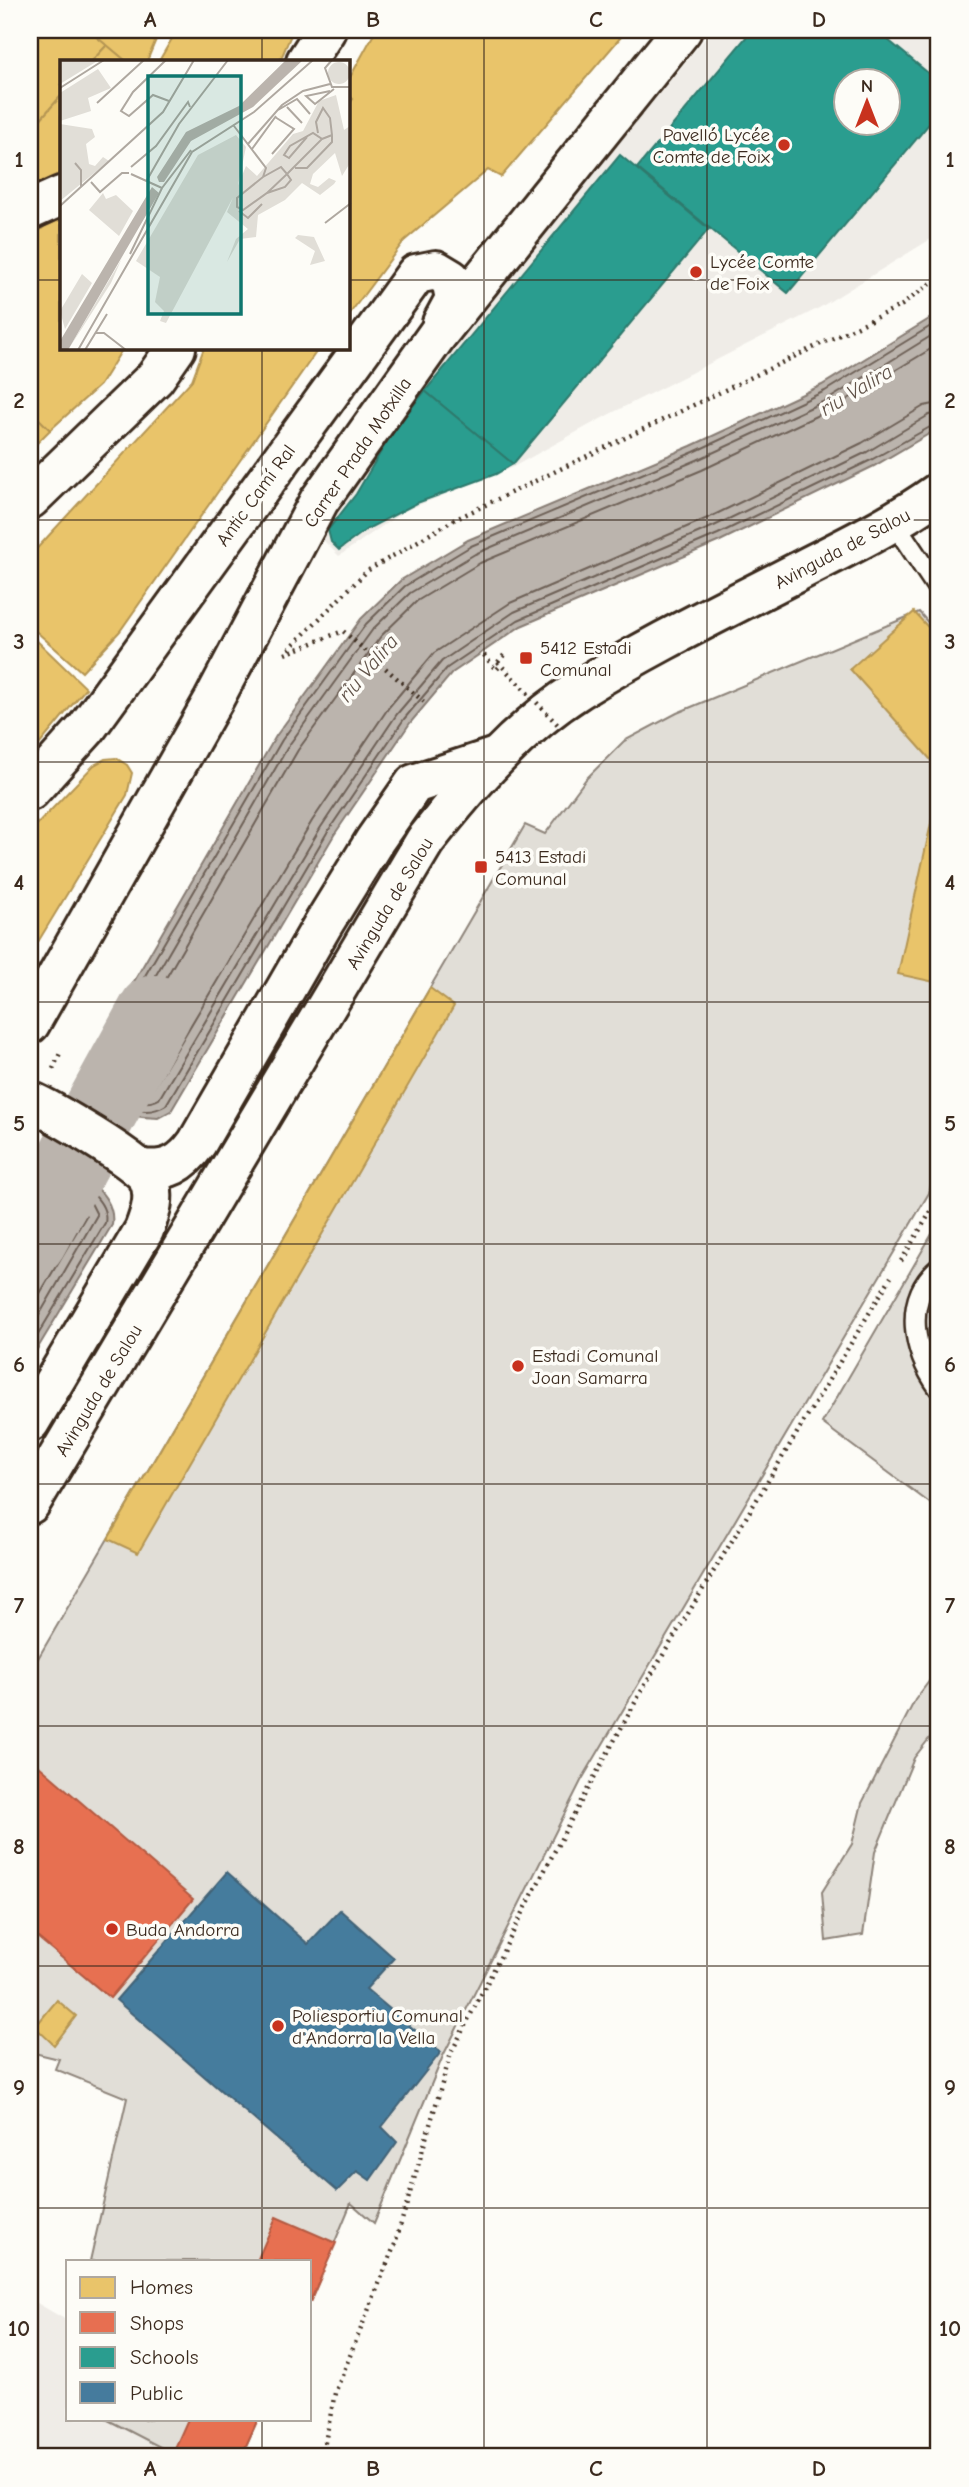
<svg xmlns="http://www.w3.org/2000/svg" width="969" height="2487" font-family="'Comic Neue',sans-serif">
<style>
.built{fill:#efece7;fill-rule:evenodd}
.green{fill:#e1ded7;stroke:#8e847a;stroke-width:2}
.water{fill:#bbb4ad;stroke:#887d74;stroke-width:2}
.homes{fill:#e9c46a;stroke:#b59653;stroke-width:2}
.shops{fill:#e76f51;stroke:#b35a42;stroke-width:2}
.schools{fill:#2a9d8f;stroke:#2f7a6d;stroke-width:2;fill-rule:evenodd}
.public{fill:#457b9d;stroke:#426377;stroke-width:2}
.lines{fill:none;stroke-linecap:round;stroke-linejoin:round}
.shore{stroke:#6e6157;stroke-width:2}
.river{stroke:#bbb4ad;stroke-width:74}
.service-casing{stroke:#3b2a1e;stroke-width:24}
.minor-casing{stroke:#3b2a1e;stroke-width:44}
.primary-casing{stroke:#3b2a1e;stroke-width:44}
.trunk-casing{stroke:#3b2a1e;stroke-width:44}
.path{stroke:#3b2a1e;stroke-width:4.5;stroke-dasharray:2 5;stroke-linecap:butt}
.service{stroke:#fdfcf7;stroke-width:19}
.minor{stroke:#fdfcf7;stroke-width:38}
.primary{stroke:#fdfcf7;stroke-width:38}
.trunk{stroke:#fdfcf7;stroke-width:38}
.path-bridge{stroke:#3b2a1e;stroke-width:4.5;stroke-dasharray:2 5;stroke-linecap:butt}
.grid{fill:none;stroke:#3b2a1e;stroke-width:2;stroke-opacity:0.55}
.poi-dot{fill:#c8321e;stroke:#fdfcf7;stroke-width:2.5}
.labels{text-anchor:middle;stroke-width:7;stroke-linejoin:round;paint-order:stroke}
.poi-label{font-size:19px;fill:#3b2a1e;stroke:#fdfcf7;text-anchor:start}
.street-label{font-size:19px;fill:#3b2a1e;stroke:#fdfcf7}
.water-label{font-size:21px;font-style:italic;fill:#615349;stroke:#fdfcf7}
.inset-road{fill:none;stroke:#afa8a0;stroke-width:2}
.view{fill:#0f766e;fill-opacity:0.15;stroke:#0f766e;stroke-width:3.5}
.inset-edge{fill:none;stroke:#3b2a1e;stroke-width:3.5}
.neatline{fill:none;stroke:#3b2a1e;stroke-width:2.5}
.grid-label{font-size:23px;text-anchor:middle;font-weight:bold;fill:#3b2a1e}
</style>
<rect width="100%" height="100%" fill="#fdfcf7"/>
<filter id="ink" filterUnits="userSpaceOnUse"><feTurbulence type="fractalNoise" baseFrequency=".0143" numOctaves="2"/><feDisplacementMap in="SourceGraphic" scale="14" xChannelSelector="R" yChannelSelector="G"/><feConvolveMatrix kernelMatrix="1 2 1 2 8 2 1 2 1" color-interpolation-filters="sRGB"/></filter>
<g filter="url(#ink)">
<g class="built">
<path d="M712,30h227v204l-120,74 -213,108 -93,51 -109,44 -65,45 -16,-16 -2,-14 104,-147zM846,80h42v42h-42z"/>
<polygon points="30,2299 68,2321 68,2419 106,2419 173,2453 171,2457 30,2457"/>
</g>
<g class="green">
<polygon points="919,612 939,635 939,1151 929,1193 581,1781 443,2056 374,2223 351,2203 310,2302 310,2261 90,2261 127,2098 55,2069 59,2059 30,2052 30,1737 35,1728 30,1724 30,1672 525,825 545,834 586,779 624,741 677,713"/>
<polygon points="939,1222 939,1510 822,1423"/>
<polygon points="939,1668 939,1726 914,1758 875,1852 863,1935 826,1941 822,1892 852,1844 862,1803 915,1700"/>
<polygon points="106,2419 258,2419 241,2457 171,2457 172,2453"/>
</g>
<g class="water">
<path d="M939,313v115l-65,38 -154,75 -199,85 -69,47 -42,50 -76,112 -163,276 -13,7c-12,-1 -32,-1 -43,-7 -18,-11 -28,-34 -26,-52l187,-323 85,-117 40,-39 67,-40 223,-94 131,-61z"/>
<path d="M41,1162c30,4 76,28 71,63l-82,136v-195z"/>
</g>
<g class="homes">
<polygon points="30,30 88,30 107,45 92,61 61,61 61,96 30,131"/>
<polygon points="88,30 160,30 147,61 126,61"/>
<polygon points="177,30 293,30 280,61 159,61"/>
<polygon points="376,30 627,30 501,177 488,170 404,241 348,316 348,105 353,99 348,94 348,81"/>
<polygon points="107,45 126,61 92,61"/>
<polygon points="61,96 61,173 31,187 30,131"/>
<polygon points="61,219 61,348 123,348 100,385 50,430 30,410 30,239 45,226"/>
<polygon points="204,348 319,348 120,631 82,672 30,626 30,556 192,380"/>
<polygon points="30,410 50,430 30,450"/>
<polygon points="914,612 939,639 939,769 850,669"/>
<polygon points="30,634 86,688 30,756"/>
<polygon points="116,758 127,765 132,773 127,795 30,955 30,832 94,765 105,759"/>
<polygon points="939,787 939,983 898,974"/>
<polygon points="430,988 454,1006 138,1553 108,1539"/>
<polygon points="57,2000 76,2016 54,2045 35,2027"/>
</g>
<g class="shops">
<polygon points="39,1766 193,1899 110,1998 30,1931 30,1776"/>
<polygon points="276,2217 336,2243 310,2302 310,2261 257,2261"/>
<polygon points="188,2419 258,2419 241,2457 171,2457"/>
</g>
<g class="schools">
<path d="M752,30h124l63,52v30l-151,181 -151,-125zM846,80h42v42h-42z"/>
<polygon points="620,155 709,229 513,464 425,391"/>
<polygon points="425,391 513,464 496,474 417,503 367,529 339,550 331,542 328,530 356,494 393,431"/>
</g>
<polygon class="public" points="227,1872 308,1944 340,1910 394,1958 366,1989 441,2052 382,2127 397,2142 370,2180 357,2171 337,2191 116,2000"/>
<g class="lines">
<g class="shore">
<path d="M939,321l-114,70 -131,61 -223,94 -66,40 -39,38 -84,116 -186,320c-5,34 41,64 70,45l162,-274 76,-112 43,-51 71,-48 200,-86 153,-74 68,-38"/>
<path d="M939,331l-110,68 -132,61 -222,94 -65,39 -37,36 -84,116 -184,318c-4,24 33,48 54,36l162,-272 76,-113 45,-53 72,-49 200,-86 153,-74 62,-37 10,-2"/>
<polyline points="939,344 833,408 702,470 480,563 417,601 381,636 298,750 115,1066 117,1075 129,1087 153,1089 312,821 389,707 434,653 510,603 710,517 862,443 924,406 939,403"/>
<path d="M30,1172c8,-1 14,-4 22,-1 22,7 58,27 53,52l-75,125"/>
<polyline points="30,1181 50,1179 91,1203 97,1215 30,1331"/>
<polyline points="30,1192 46,1189 83,1210 86,1216 30,1310"/>
</g>
<polyline class="river" points="30,1239 155,1012"/>
<g class="service-casing">
<g id="service">
<polyline points="895,524 939,590"/>
<path d="M939,1268c-37,32 -26,84 0,120"/>
</g>
</g>
<g class="minor-casing">
<g id="minor">
<polyline points="30,210 61,196"/>
<polyline points="30,791 86,729 416,274 436,270 451,279 455,299 442,323"/>
<polyline points="30,1024 213,701 319,501 437,335 682,30"/>
<path d="M30,1101c19,8 110,61 118,77 9,17 2,36 -4,52l-114,192"/>
<path d="M142,1169c26,3 40,-5 55,-26l125,-217 53,-86 39,-56 82,-27"/>
</g>
</g>
<g class="primary-casing">
<g id="primary">
<polyline points="306,61 326,30"/>
<polyline points="30,499 155,378 176,348"/>
</g>
</g>
<g class="trunk-casing">
<path id="trunk" d="M30,1504l395,-663c45,-57 93,-113 155,-152 72,-45 150,-82 225,-121 49,-25 89,-44 134,-76"/>
</g>
<g class="path">
<polyline points="289,649 367,571 454,520 902,305 939,277"/>
<polyline points="285,654 343,631 424,702"/>
<polyline points="484,655 496,670 501,665"/>
<polyline points="498,662 504,655"/>
<polyline points="53,1069 61,1051"/>
<polyline points="901,1261 936,1203 939,1192"/>
<polyline points="322,2457 335,2393 395,2244 451,2053 567,1827 642,1690 891,1277"/>
</g>
<use href="#service" class="service"/>
<use href="#minor" class="minor"/>
<use href="#primary" class="primary"/>
<use href="#trunk" class="trunk"/>
<polyline class="path-bridge" points="498,662 559,726"/>
</g>
</g>
<path class="grid" d="M262,30v31M484,30v2427M707,30v2427M30,280h31M348,280h591M262,348v1913M30,520h909M30,762h909M30,1002h909M30,1244h909M30,1484h909M30,1726h909M30,1966h909M30,2208h909M262,2419v38"/>
<g class="poi-dot">
<circle cx="784" cy="145" r="7"/>
<circle cx="696" cy="272" r="7"/>
<rect x="519" y="651" width="14" height="14" rx="3.5"/>
<rect x="474" y="860" width="14" height="14" rx="3.5"/>
<circle cx="518" cy="1366" r="7"/>
<circle cx="112" cy="1929" r="7"/>
<circle cx="278" cy="2026" r="7"/>
</g>
<g class="labels">
<g class="poi-label">
<text x="770" y="141" text-anchor="end">Pavelló Lycée<tspan x="770" dy="22">Comte de Foix</tspan></text>
<text x="710" y="268">Lycée Comte<tspan x="710" dy="22">de Foix</tspan></text>
<text x="540" y="654">5412 Estadi<tspan x="540" dy="22">Comunal</tspan></text>
<text x="495" y="863">5413 Estadi<tspan x="495" dy="22">Comunal</tspan></text>
<text x="532" y="1362">Estadi Comunal<tspan x="532" dy="22">Joan Samarra</tspan></text>
<text x="126" y="1936">Buda Andorra</text>
<text x="292" y="2022">Poliesportiu Comunal<tspan x="292" dy="22">d'Andorra la Vella</tspan></text>
</g>
<g class="street-label">
<text transform="translate(357 452) rotate(-56)" y="7">Carrer Prada Motxilla</text>
<text transform="translate(255 495) rotate(-54)" y="7">Antic Camí Ral</text>
<text transform="translate(842 548) rotate(-28)" y="7">Avinguda de Salou</text>
<text transform="translate(389 903) rotate(-59)" y="7">Avinguda de Salou</text>
<text transform="translate(98 1390) rotate(-59)" y="7">Avinguda de Salou</text>
</g>
<g class="water-label">
<text transform="translate(856 390) rotate(-31)" y="7">riu Valira</text>
<text transform="translate(368 668) rotate(-50)" y="7">riu Valira</text>
</g>
</g>
<g transform="translate(60 60)">
<rect width="290" height="290" fill="#fdfcf7"/>
<path d="M0,0h39l-39,24zM268 13a11 11 0 1 1 22 0a11 11 0 1 1-22 0ZM38,9l13,19 -23,10 3,13 -31,10v-28zM276,35l8,35 6,-4v37l-8,13 -7,-23 -22,21 -3,10 8,3 11,-9 7,3 -2,3 -14,11 -18,-12 -17,17 -27,15 -2,22 -16,2 -13,23 9,-23 12,-10 -21,-17 19,-46 11,10 36,-42 10,-3 16,-30zM0,64l32,5 3,8 -9,7 3,20 6,2 8,-9 6,4 -49,40zM176,75l10,12 -9,43 -71,133 -6,-2 4,-10 -9,-9 5,-25 -24,-16 62,-106zM43,133l3,6 10,-4 17,16 -14,25 -30,-26zM238,175l16,2 11,24 -15,4 5,-14 -20,-13zM69,182l-18,41 -43,67 53,-90zM22,214l10,9 -27,46 -5,-18z" fill="#e1ded7"/>
<path d="M226,0h17l-50,47 -62,34 -27,41h-5l-2,-5 29,-45 53,-26zM92,127l7,6 -91,157h-8v-9z" fill="#bbb4ad"/>
<path class="inset-road" d="M106,0l-33,32 -12,19 8,5 24,-21 16,6M272,0l-7,8 7,19h19M0,28l44,-28M270,31l-24,5 9,8 19,-15M37,43l47,-43M227,47l15,16M218,50l19,-11 13,15M174,66l32,42 -3,9 -26,21v9l6,3 24,-17 18,-6 6,-7 -4,-6 -20,19M258,73l-2,-11 7,-14 7,10 2,17 -10,4M188,84l34,-39 21,-14 27,-7M192,89l24,-33M212,94l22,-25 -19,-12M15,103l6,7v17M71,107l25,-21 32,-44 2,5M235,108h12l25,-26v-7M71,114l31,14M203,117l18,-10 6,7 35,-35 -9,-6 -23,13 -6,9 5,3 18,-21M87,120l32,-56 49,-64M31,122l9,10 22,-19h7M0,146l103,-94 31,-52M179,151l9,7 14,-14M265,163l26,-20M70,194l32,-66 29,-38M36,273h8l22,17M18,290l114,-198 62,-40 59,-52M25,290l22,-36"/>
<path class="view" d="M88,16h93v238h-93z"/>
<rect width="290" height="290" class="inset-edge"/>
</g>
<rect width="969" height="2487" fill="none" stroke="#fdfcf7" stroke-width="77"/>
<rect x="66" y="2260" width="245" height="161" fill="#fdfcf7" stroke="#afa8a0" stroke-width="2"/>
<rect x="80" y="2277" width="35" height="21" fill="#e9c46a" stroke="#afa8a0" stroke-width="2"/>
<text x="130" y="2294" font-size="21" fill="#3b2a1e">Homes</text>
<rect x="80" y="2312" width="35" height="21" fill="#e76f51" stroke="#afa8a0" stroke-width="2"/>
<text x="130" y="2330" font-size="21" fill="#3b2a1e">Shops</text>
<rect x="80" y="2347" width="35" height="21" fill="#2a9d8f" stroke="#afa8a0" stroke-width="2"/>
<text x="130" y="2364" font-size="21" fill="#3b2a1e">Schools</text>
<rect x="80" y="2382" width="35" height="21" fill="#457b9d" stroke="#afa8a0" stroke-width="2"/>
<text x="130" y="2400" font-size="21" fill="#3b2a1e">Public</text>
<g transform="translate(867 102)"><circle r="33" fill="#fdfcf7" stroke="#afa8a0" stroke-width="2"/>
<path d="M0-5L12 26L0 18L-12 26Z" fill="#c8321e"/>
<text y="-10" font-size="19" font-weight="bold" text-anchor="middle" fill="#3b2a1e">N</text>
</g>
<rect x="38" y="38" width="892" height="2410" class="neatline"/>
<g class="grid-label">
<text x="150" y="27">A</text>
<text x="373" y="27">B</text>
<text x="596" y="27">C</text>
<text x="819" y="27">D</text>
<text x="19" y="167">1</text>
<text x="950" y="167">1</text>
<text x="19" y="408">2</text>
<text x="950" y="408">2</text>
<text x="19" y="649">3</text>
<text x="950" y="649">3</text>
<text x="19" y="890">4</text>
<text x="950" y="890">4</text>
<text x="19" y="1131">5</text>
<text x="950" y="1131">5</text>
<text x="19" y="1372">6</text>
<text x="950" y="1372">6</text>
<text x="19" y="1613">7</text>
<text x="950" y="1613">7</text>
<text x="19" y="1854">8</text>
<text x="950" y="1854">8</text>
<text x="19" y="2095">9</text>
<text x="950" y="2095">9</text>
<text x="19" y="2336">10</text>
<text x="950" y="2336">10</text>
<text x="150" y="2476">A</text>
<text x="373" y="2476">B</text>
<text x="596" y="2476">C</text>
<text x="819" y="2476">D</text>
</g>
</svg>
